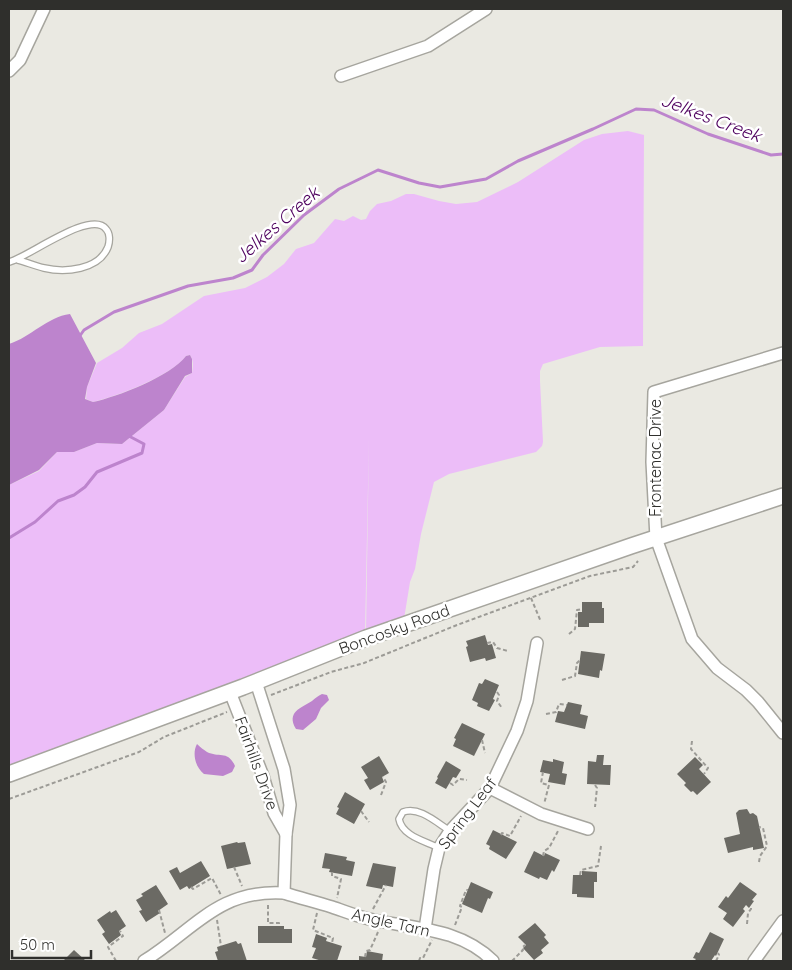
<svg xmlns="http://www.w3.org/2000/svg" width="792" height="970" font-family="Quicksand,sans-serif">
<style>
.green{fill:#ecbdf8}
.water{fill:#bd84cd}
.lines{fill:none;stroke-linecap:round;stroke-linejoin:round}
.stream{stroke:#bd84cd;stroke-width:3}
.building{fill:#6b6a64}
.service-casing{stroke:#a6a59e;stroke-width:8}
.minor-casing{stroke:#a6a59e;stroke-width:14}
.tertiary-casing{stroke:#a6a59e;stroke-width:18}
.path{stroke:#9c9b96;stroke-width:2;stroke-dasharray:4 2.5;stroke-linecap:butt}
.service{stroke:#fff;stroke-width:5.5}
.minor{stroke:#fff;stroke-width:11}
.tertiary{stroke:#fff;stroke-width:15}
.labels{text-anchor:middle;stroke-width:5;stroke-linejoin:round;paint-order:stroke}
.street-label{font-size:16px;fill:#2f2f2c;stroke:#fff}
.water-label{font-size:18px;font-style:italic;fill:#4e005e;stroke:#fff}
</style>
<rect width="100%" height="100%" fill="#eae9e2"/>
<path class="green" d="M628,131l16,4 -1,211 -43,1 -57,17 -3,7v10l3,61 -1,4 -6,6 -87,22 -15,8 -13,52 -6,35 -5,13 -6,37 -38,14 3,-196 -4,197 -356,135v-284l30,-14 18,-19h17l23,-9 25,1 42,-34 21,-33 7,-4c1,-7 2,-12 -2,-18l-4,1c-15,20 -68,40 -93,46l-7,-3 1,-12 10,-24 25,-15 17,-15 23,-9 42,-28 41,-8 22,-11 17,-13 12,-15 18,-6 21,-24 9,2 9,-5 8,4 5,-1 4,-8 7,-7 14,-3 15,-7h8l25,7 17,3 21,-2 41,-20 66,-42 18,-6z"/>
<g class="water">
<path d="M70,314l26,49 -9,24 -2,12 8,3c24,-5 78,-26 93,-46l4,-1 2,4v14l-7,3 -21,34 -42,34 -25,-1 -23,9h-17l-18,18 -30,15v-141c22,-7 38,-27 61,-30z"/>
<path d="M322,694l5,1 2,5 -8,8 -5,11 -13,11 -7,-1c-10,-17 5,-21 16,-28 3,-3 6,-5 10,-7z"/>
<path d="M197,744c3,3 7,6 10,8 12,6 21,-2 28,14l-3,6 -9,4 -19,-2c-9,-7 -12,-21 -7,-30z"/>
</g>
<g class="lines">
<g class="stream">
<polyline points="79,337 84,330 114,312 188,286 233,278 252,270 263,255 304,215 339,189 378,170 419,183 440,187 486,179 518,161 593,129 636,109 654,110 708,134 771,155 783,154"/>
<polyline points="9,538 35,522 58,501 74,495 85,487 97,472 142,453 144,444 127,435"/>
</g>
</g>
<g class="building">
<polygon points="582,602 602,602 602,608 604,608 604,623 589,623 589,627 578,627 578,612 582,612"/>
<polygon points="485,635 488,645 492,644 496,658 486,661 485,658 470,662 466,647 468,646 466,641"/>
<polygon points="581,651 605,654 602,671 600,670 599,678 578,674"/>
<polygon points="485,679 499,685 493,699 495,700 489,711 477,706 478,703 472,700 479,683 482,684"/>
<polygon points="568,702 582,705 580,714 588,716 585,729 555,722 558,711 564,712"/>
<polygon points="462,723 485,734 474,756 453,746 456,739 454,738"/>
<polygon points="597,755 604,755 603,765 611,765 610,785 587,784 588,761 596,762"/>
<polygon points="379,756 389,773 382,777 384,782 370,790 364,780 368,778 361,767"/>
<polygon points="695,757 703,765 699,769 711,782 697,795 693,791 691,792 684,785 686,783 677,774"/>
<polygon points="553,759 564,762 562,773 567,774 565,785 548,782 550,774 540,772 543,760 553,762"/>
<polygon points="446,761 461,770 456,778 453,777 446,789 435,783 438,778 437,777"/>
<polygon points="345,792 365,804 354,824 336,814 339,808 337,807"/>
<polygon points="747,809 750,814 753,813 757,816 764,848 753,850 753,847 728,853 724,838 740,834 736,813 739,810"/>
<polygon points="493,830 517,842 506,859 489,849 490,846 486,844"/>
<polygon points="237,842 238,843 245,842 251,864 227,869 221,846"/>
<polygon points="534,851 544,856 545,853 560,860 554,872 552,870 547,880 540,877 539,879 524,872"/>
<polygon points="325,853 347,857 346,860 355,862 352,876 329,872 330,869 322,868"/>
<polygon points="201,861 210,876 189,889 187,886 180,890 169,871 177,867 180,873"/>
<polygon points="373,863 396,867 393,887 383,885 382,889 366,886"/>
<polygon points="582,871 597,872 597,882 594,882 594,898 577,897 577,894 572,894 573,875 582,875"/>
<polygon points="471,882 493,892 490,899 488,898 482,913 462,904"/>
<polygon points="740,882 757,894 752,900 754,901 749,908 746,905 743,909 745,911 733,927 723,919 727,913 718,907 726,896 728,898"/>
<polygon points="156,885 168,904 158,911 160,913 146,922 139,911 142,910 136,900 143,896 141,894"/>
<polygon points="116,910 126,926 119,931 121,935 109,944 102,934 105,932 97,920 110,911 111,913"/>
<polygon points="535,923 546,935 544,937 549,943 541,950 543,953 534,960 523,948 526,945 518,937"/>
<polygon points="258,926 284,926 284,929 292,929 292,943 258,943"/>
<polygon points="710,932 724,939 716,956 715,955 711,961 694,961 696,959 693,958 696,952 699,953"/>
<polygon points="316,934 327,938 326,941 342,946 337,961 322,961 312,958 316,948 312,947"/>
<polygon points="236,941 238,944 241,943 247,961 218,961 215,952 218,951 217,947"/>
<polygon points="74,950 86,961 63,961"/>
<polygon points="367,951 383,954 382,961 359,961 359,956 366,957"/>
</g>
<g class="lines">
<g class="service-casing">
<g id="service">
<path d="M9,262c18,-4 82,-53 97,-33 4,4 4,12 2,18 -9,23 -43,26 -64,21 -9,-2 -18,-6 -26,-8"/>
<path d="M439,848c-14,-7 -37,-12 -40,-29l4,-7c16,-6 33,10 47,19"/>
</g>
</g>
<g class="minor-casing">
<g id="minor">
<polyline points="9,71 20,60 44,9"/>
<polyline points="341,76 428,46 486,9"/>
<polyline points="783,353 654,392 652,462 656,538 692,639 717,668 746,690 758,702 783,733"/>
<polyline points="256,682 284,769 290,805 286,834 284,893"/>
<polyline points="230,692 263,776 274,813 286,834"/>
<polyline points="490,788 541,814 588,829"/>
<polyline points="425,929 434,869 439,848 450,831 490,788 517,731 527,701 537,643"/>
<path d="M144,961c50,-31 74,-72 140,-68 16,5 32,9 48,14 12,4 24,9 37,12 43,10 90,8 124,42"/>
<polyline points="754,961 783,921"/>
</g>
</g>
<g class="tertiary-casing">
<polyline id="tertiary" points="9,774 243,687 366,638 631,546 783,496"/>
</g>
<g class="path">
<polyline points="531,598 541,622"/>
<polyline points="569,634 575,629 577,610 582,609"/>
<polyline points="487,643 493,642 497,648 508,651"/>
<polyline points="562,680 575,676 577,663 580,660"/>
<polyline points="497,692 499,695 497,701 502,708"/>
<polyline points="271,695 331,672 364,663 457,625 590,576 633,567 638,561"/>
<polyline points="546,714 556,712 559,704 567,705"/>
<polyline points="482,740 485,753"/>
<polyline points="692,741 691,749 708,768 704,774"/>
<polyline points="543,772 541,783 549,785 544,804"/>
<polyline points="450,783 453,785 459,779 467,780"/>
<polyline points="595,785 597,788 595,807"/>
<polyline points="381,795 386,782 383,777"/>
<polyline points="9,799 139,752 164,737 227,712"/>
<polyline points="361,811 369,822"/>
<polyline points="501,835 502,833 510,836 521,816"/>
<polyline points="543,856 544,851 549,848 558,831"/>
<polyline points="759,862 760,856 767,846 763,828 759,827"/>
<polyline points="234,867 242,886"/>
<polyline points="332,872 332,876 341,879 337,898"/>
<polyline points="580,875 581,870 598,866 601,846"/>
<polyline points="191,887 193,889 212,878 221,895"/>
<polyline points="268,905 268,923 279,923 279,926"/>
<polyline points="373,909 386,885"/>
<polyline points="159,910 165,933"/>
<polyline points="317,913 313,930 333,938 332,943"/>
<polyline points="217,920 221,946"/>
<polyline points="747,924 748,913 751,909 751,906"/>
<polyline points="455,925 462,907 460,906 466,890 468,890"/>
<polyline points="365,957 366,951 370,950 378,932"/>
<polyline points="116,961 108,947 123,936 120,931"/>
<polyline points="419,961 420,958 423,958 432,940"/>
<polyline points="512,961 523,950 522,948 525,945"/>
<polyline points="716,961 719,955 718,953"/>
</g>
<use href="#service" class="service"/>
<use href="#minor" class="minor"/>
<use href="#tertiary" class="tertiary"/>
</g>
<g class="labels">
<g class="street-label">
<text transform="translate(655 458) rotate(-90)" y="6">Frontenac Drive</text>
<text transform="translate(394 629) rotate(-20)" y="6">Boncosky Road</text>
<text transform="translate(257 763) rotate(70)" y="6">Fairhills Drive</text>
<text transform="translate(467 813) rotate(-53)" y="6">Spring Leaf</text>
<text transform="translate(391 922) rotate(13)" y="6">Angle Tarn</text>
</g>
<g class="water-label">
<text transform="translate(711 118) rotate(21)" y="6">Jelkes Creek</text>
<text transform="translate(277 225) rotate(-41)" y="6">Jelkes Creek</text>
</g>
</g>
<rect width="792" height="970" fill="none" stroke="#2f2f2c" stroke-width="20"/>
<path d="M12 950v8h79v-8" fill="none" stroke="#2f2f2c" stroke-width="2.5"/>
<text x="20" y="950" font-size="15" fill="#2f2f2c" stroke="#ffffff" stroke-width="4" paint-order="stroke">50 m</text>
</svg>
